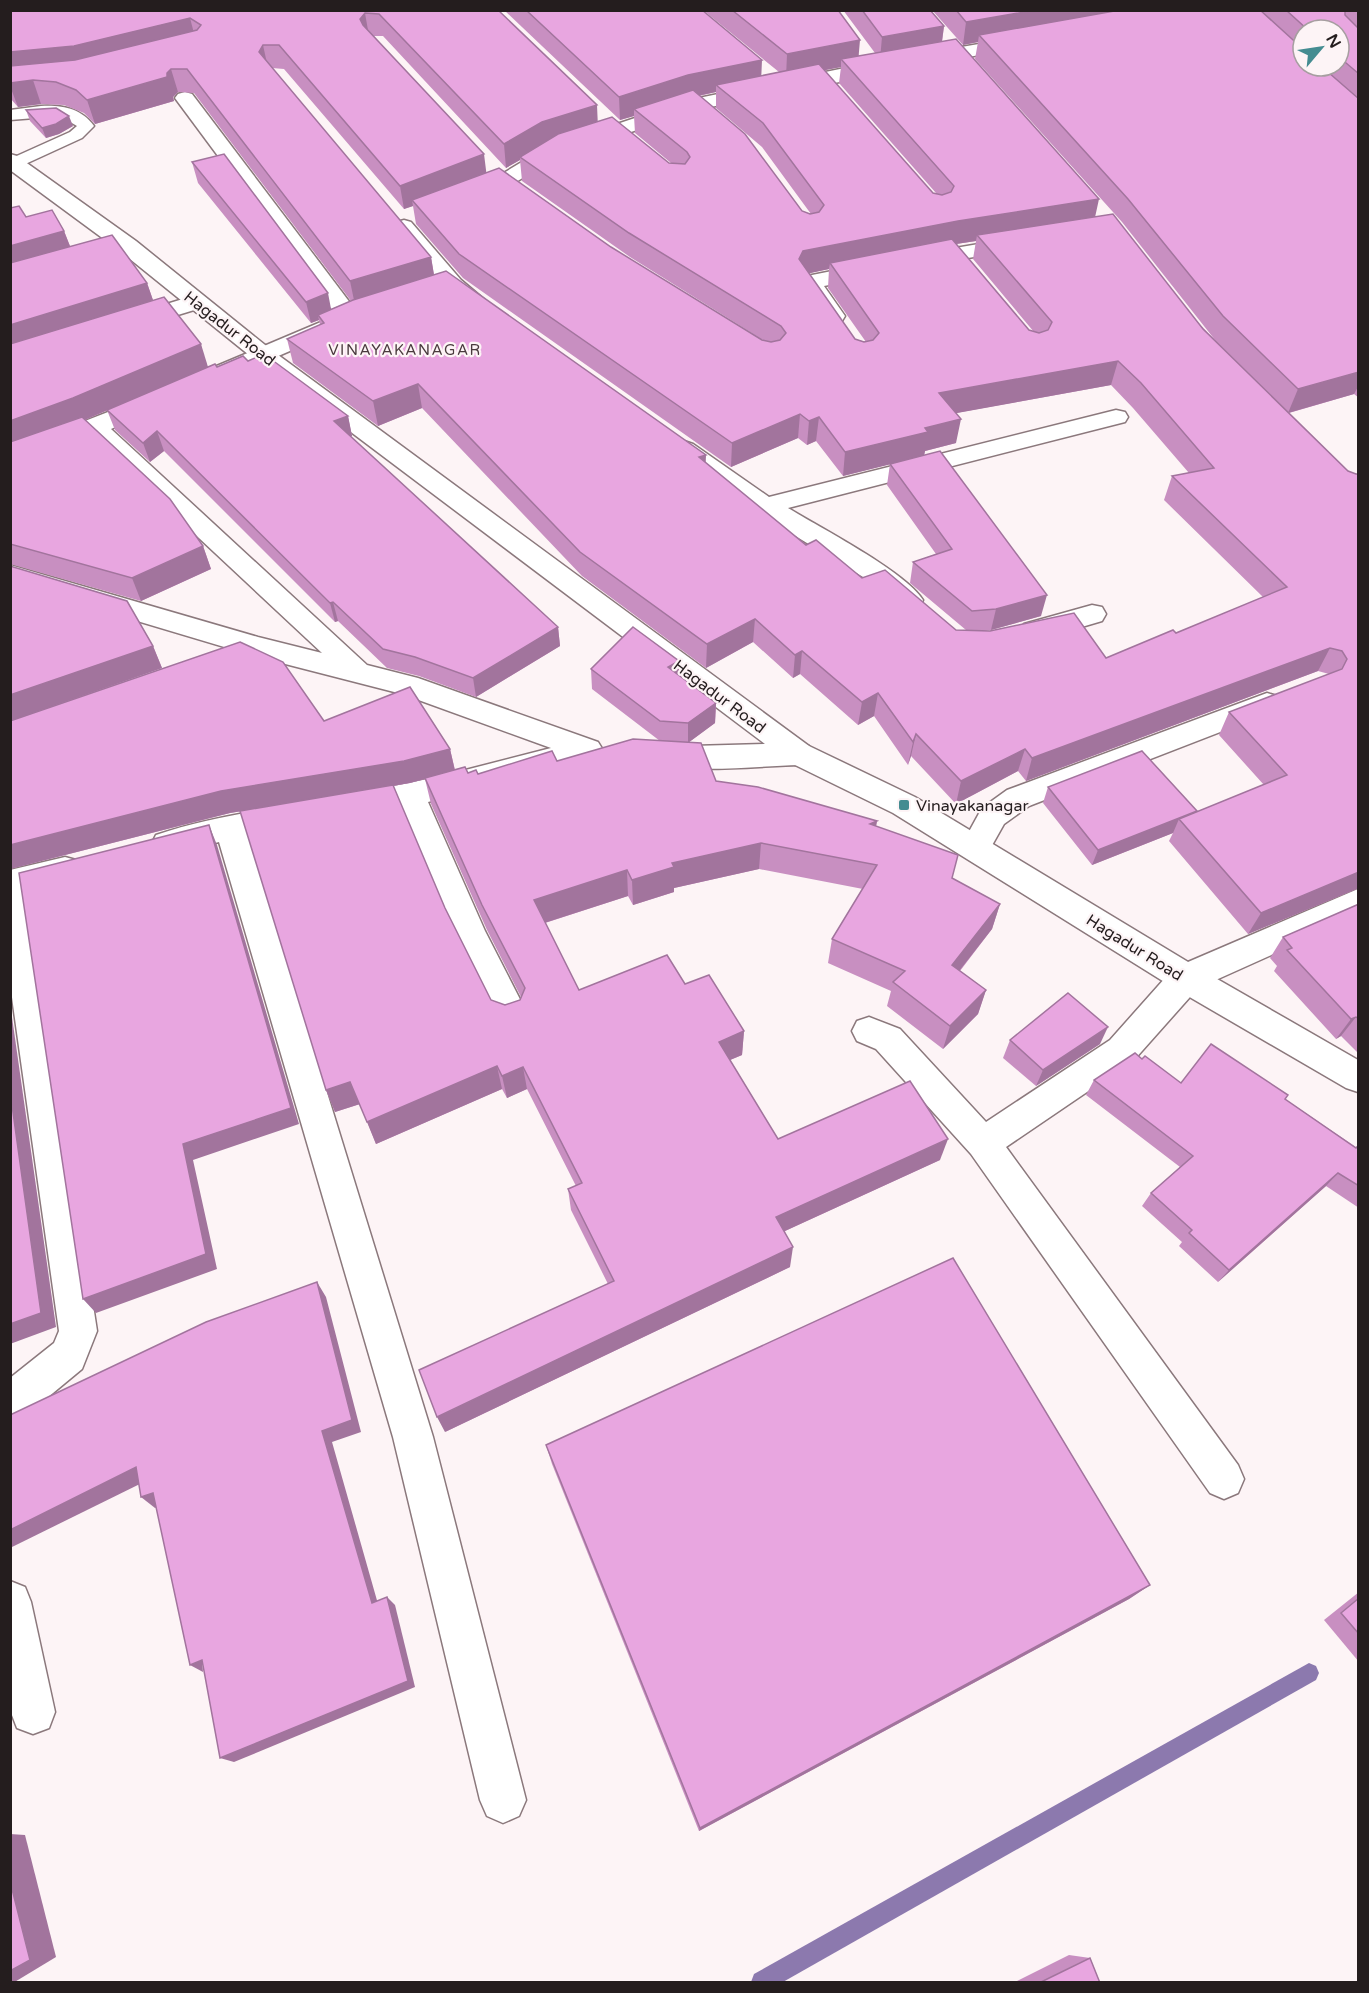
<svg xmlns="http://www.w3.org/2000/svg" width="1369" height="1993" font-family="'Varela Round',sans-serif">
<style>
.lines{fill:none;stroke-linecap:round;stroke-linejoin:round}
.stream{fill:#8c79ae;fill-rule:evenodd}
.lane-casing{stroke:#8b787c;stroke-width:3}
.street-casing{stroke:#8b787c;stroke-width:3}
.secondary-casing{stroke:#8b787c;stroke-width:3}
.lane{fill:#fff;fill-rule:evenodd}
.street{fill:#fff;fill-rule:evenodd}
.secondary{fill:#fff;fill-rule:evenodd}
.wall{fill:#c88fc1;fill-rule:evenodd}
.shaded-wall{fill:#a2749d}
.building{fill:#e8a6e0;stroke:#a2749d;stroke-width:1.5}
.poi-dot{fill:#448c91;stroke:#fdf4f6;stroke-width:2}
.labels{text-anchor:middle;stroke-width:4.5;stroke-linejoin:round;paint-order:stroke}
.far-neighbourhood-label{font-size:15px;letter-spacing:1.5px;fill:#4a3a3e;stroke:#fdf4f6}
.street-label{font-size:16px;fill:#241d1e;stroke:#fdf4f6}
.poi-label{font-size:16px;fill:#241d1e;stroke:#fdf4f6;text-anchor:start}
</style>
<rect width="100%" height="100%" fill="#fdf4f6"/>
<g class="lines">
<polygon class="stream" points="1309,1663 1316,1666 1319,1673 1316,1680 783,1982 751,1982 754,1974"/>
<g class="lane-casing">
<path id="lane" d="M41,106c21,-1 40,2 53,20l-12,12 -61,28 -11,1v-8l60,-27 7,-6 -17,-10 -50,4v-10z"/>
</g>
<g class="street-casing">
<g id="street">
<polygon points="1020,37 1026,38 1029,42 1026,46 700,109 559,156 511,185 476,198 469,200 462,198 459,194 462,190 497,177 545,148 689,100 874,62"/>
<polygon points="185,92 192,94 357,312 360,317 357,322 349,324 341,322 175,98 178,94"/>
<path d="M404,220l7,2 50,58 25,21 -3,5c-5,1 -9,2 -14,0 -23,-9 -61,-59 -76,-80l4,-4z"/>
<polygon points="1020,237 1028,238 1031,243 1028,248 920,266 912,265 909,260 912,255 920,254"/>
<polygon points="872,263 880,265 883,270 880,275 824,286 845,316 842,321 834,323 826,321 799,282 802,277"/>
<polygon points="196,295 204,297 207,302 204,307 132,329 124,327 121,322 124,317"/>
<polygon points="328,319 336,321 339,326 336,331 216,383 208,385 200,383 196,378 200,373"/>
<polygon points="152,395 160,397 164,402 160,407 111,429 367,665 418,678 598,742 603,750 598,758 428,802 485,931 527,1013 522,1023 510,1027 498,1023 453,932 400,808 355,816 344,813 340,805 344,797 355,794 442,776 551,748 402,694 258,657 10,583 10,565 258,637 322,653 92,438 10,467 10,450"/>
<path d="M1116,410l9,2 3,5 -3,5 -337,86c31,19 118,64 135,92l-3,6 -10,3 -10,-3 -27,-23 -117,-71 -81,-58 -3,-5 3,-5 9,-3 9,3 76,53z"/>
<polygon points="1092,605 1102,607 1106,614 1102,621 1034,641 1024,638 1020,631 1024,624"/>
<polygon points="1267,693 1277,696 1281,703 1277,710 1029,806 1004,824 986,856 975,860 964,856 960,848 982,808 1007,790"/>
<path d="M799,743l10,3 5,8 -5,8 -10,3c-41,1 -109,9 -146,-2l-5,-8 5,-8 10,-3 29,2z"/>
<path d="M290,805l11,4 4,8 -4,8 -53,11 185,601 93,363 -7,16 -16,7 -16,-7 -7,-16 -87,-363 -174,-595 -52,13 -11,-4 -4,-8 4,-8c44,-15 89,-22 134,-30z"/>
<polygon points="65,857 76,860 81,869 76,878 29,890 97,1331 82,1369 24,1417 10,1422 10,1378 54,1343 59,1331 10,983 10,870"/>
<polygon points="1358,889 1358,916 1198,988 1134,1060 1006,1147 1238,1465 1244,1479 1238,1493 1224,1499 1210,1493 971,1154 876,1049 857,1041 852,1031 857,1021 869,1017 900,1029 986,1122 1110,1040 1174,968"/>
<polygon points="10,1581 25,1587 31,1602 55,1712 49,1728 33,1734 17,1728 10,1710"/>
</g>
</g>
<g class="secondary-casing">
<polygon id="secondary" points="10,154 17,156 136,241 270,349 809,746 915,797 1198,968 1358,1060 1358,1092 1346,1088 1174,988 893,813 789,762 254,359 120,251 10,170"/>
</g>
<use href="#lane" class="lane"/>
<use href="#street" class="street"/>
<use href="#secondary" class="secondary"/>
</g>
<g class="wall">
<path d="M10,10h488l99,112 72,41h2l-36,-30 -1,-17 -14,4 -116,-110h198l59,66 18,-4 -76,-62h135l21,46 16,-3 -32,-43h87l14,16 -2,16 153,174 120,124 -93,-118 -147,-163 3,-17 -15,3 -31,-35h427v388l-5,-4 -65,19 59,58 11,417 -111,46 -79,-93 4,-8 -81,32 -49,-62 5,-16 149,24 -1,1 68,-27 -45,-50 10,-23 100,-38 -11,-3 -292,110 -8,-10 -62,33 -45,-48 -3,9 -34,-49 -16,9 -58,-51 -7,4 -40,-36 -47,26 -124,-92 -160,-168 -44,18 -85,-63 -6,-24 33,-14 -1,-5 -8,3 -113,-140 -6,-21 139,147 20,-8 -157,-208 -16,-1 -5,5 1,4 -79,23 -11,-11 -20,-8 -23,-1 -23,3 -8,-9zM1303,30h36v36h-36zM374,36h9l123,132 14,-8 2,21 108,76 133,83 -277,-168zM841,67l-2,16 97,110h-3l-109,-123zM272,68l12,1 120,140 9,-3 3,18 47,54 268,189 67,-29 9,7 9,-4 27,35 47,-12 -3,21 49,69 -23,8 -3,21 56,47h-10l-94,-52 -56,-33 -100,-82 -272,-188 -3,-18zM716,92v16l46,39 49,67 -9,-3 -103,-115zM976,241l-3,18 61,73 -5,-2 -73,-86zM829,269l-1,19 38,54 -11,-3 -46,-66zM1111,385l22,23 56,65 -17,3 -8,24 99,97 -87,36 -70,25 -124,-27 9,-1 50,-14 -117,-161 1,-4 31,-8v-30z"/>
<polygon points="26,110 73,126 59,134 46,138 30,121"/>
<polygon points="10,208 26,217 64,231 70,246 147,283 153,300 208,367 217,367 248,361 348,416 352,436 350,436 558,627 560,646 476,697 419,676 387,668 338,621 335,622 164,451 150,462 115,430 107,410 122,404 85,420 203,546 211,569 141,601 10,564"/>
<path d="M10,566l143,80 9,22 -82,29 244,24 126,28 5,21 23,4 79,-13 103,-20 -68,-52 -1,-20 88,7 37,27 -1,20 -26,19 27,39 161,40 -1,5 76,52 48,26 -8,25 -32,42 26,19 -8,24 -35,35 -56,-43 4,-15 -63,-28 4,-24 31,-50 -104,-20 -85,19v4l-41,13 -5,-9 -83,27 34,67 106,-6 59,47 -2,24 -12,5 48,79 162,21 -155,71 5,36 -345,165 163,-148 -37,-74 -3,-21 8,-3 -49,-97 -20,9 -5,-9 -126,55 -16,-40 -25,8 -9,-22 -30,-288 -66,11 -220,56zM425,779l6,25 56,126 34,67 -1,3 -15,5 -14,-5 -46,-92 -52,-122 17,-3z"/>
<polygon points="1359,904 1359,1054 1341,1036 1336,1039 1274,971 1277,966 1270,958 1283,937"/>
<polygon points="1010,1040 1100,1044 1036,1086 1003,1058"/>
<polygon points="1142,1059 1181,1083 1285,1099 1356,1147 1359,1144 1359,1208 1326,1186 1218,1282 1179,1246 1182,1242 1142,1206 1151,1193 1180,1167 1086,1095 1094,1080"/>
<polygon points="546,1445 1150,1585 1129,1599 699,1831 552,1464"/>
<polygon points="1359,1592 1359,1662 1324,1620"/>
<polygon points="1069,1955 1090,1958 1100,1983 1013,1983"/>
</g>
<g class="shaded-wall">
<polygon points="1036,10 1149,10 979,35 978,42 963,45 966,22"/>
<polygon points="365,13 369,36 360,19"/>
<polygon points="190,18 196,41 10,76 10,52"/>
<polygon points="944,26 941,48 880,60 882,37"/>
<polygon points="860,40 858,63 841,59 841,67 786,78 787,54"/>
<polygon points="263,45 268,68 259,52"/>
<polygon points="762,60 761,83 716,85 716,92 634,109 634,116 620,120 619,97 688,75"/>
<polygon points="171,69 178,92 173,97 174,101 95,124 87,100 167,73"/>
<polygon points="33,80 41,104 18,107 10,86 10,83"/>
<polygon points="597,105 598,128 520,157 520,160 506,168 504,144 542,122"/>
<polygon points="69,116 73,126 59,134 46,138 42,128"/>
<polygon points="484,154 487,178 412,200 413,206 404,209 400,186"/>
<polygon points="1099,199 1094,222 977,235 976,241 830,263 829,269 802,275 799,259 803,251 958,221"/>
<polygon points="64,231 73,254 10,272 10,246"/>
<polygon points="431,257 435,281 355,305 350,281"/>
<polygon points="147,283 155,306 10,351 10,325"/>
<polygon points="328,293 332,314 318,315 319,320 311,323 306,302"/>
<polygon points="201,344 208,367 82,421 10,448 10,421"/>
<polygon points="1118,361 1111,385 935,417 939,393"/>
<polygon points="1359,372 1359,385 1354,394 1288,413 1298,389"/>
<polygon points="418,384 422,408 378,426 373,401"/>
<polygon points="800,414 798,438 731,467 732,443"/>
<polygon points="348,416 352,436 339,441 334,421"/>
<polygon points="819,417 816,441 807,445 809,421"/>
<polygon points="961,419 956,443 925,451 924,456 843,476 845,452 925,428"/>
<polygon points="157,431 164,451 150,462 143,443"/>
<polygon points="706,455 705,479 699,457"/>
<polygon points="203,546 211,569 141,601 132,578"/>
<polygon points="1047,595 1041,616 991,630 996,609"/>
<polygon points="333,602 338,621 335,622 330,603"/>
<polygon points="755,619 753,642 706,668 707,644"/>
<polygon points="558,627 560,646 476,697 473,678"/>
<polygon points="153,646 162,668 10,721 10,695"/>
<polygon points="1330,648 1318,671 1026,781 1032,758"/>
<polygon points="802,651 800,674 793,678 795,655"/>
<polygon points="679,661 679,682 668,667"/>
<polygon points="878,693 874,716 858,725 862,702"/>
<polygon points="716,703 715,723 688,743 688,723"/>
<polygon points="916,734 911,756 908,765 913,742"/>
<polygon points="450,749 455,771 410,783 230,813 10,869 10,845 221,791"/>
<polygon points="1025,749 1018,771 956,804 961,781"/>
<polygon points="1197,811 1189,827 1179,819 1173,833 1092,865 1098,850"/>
<polygon points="877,821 872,847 870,824"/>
<polygon points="209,825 217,845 299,1124 193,1160 217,1269 96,1313 83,1299 183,1144"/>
<polygon points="761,843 759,869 674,888 674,892 633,905 632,880 672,863"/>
<polygon points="627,870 628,896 538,925 534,900"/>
<polygon points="1359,872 1359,888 1248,934 1261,913"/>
<polygon points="1000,904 992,929 945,989 952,965"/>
<polygon points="986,990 978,1014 943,1049 950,1026"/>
<polygon points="10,1003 56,1327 10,1344"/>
<polygon points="1356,1017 1341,1036 1336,1039 1351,1019"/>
<polygon points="1108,1027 1100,1044 1036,1086 1043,1070"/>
<polygon points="744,1031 742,1055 718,1065 719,1042"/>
<polygon points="497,1066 502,1089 376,1144 367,1122"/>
<polygon points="523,1067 527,1089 507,1098 502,1076"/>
<polygon points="350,1082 360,1104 335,1112 326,1090"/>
<polygon points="948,1139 940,1160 774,1236 776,1217"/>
<polygon points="1338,1173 1326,1186 1218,1282 1229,1270"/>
<polygon points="793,1247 790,1267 445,1432 437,1417"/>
<polygon points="317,1282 326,1297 361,1432 332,1442 380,1611 372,1603 322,1431"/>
<polygon points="136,1467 150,1479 10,1548 10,1530"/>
<polygon points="153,1493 167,1503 155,1508 141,1497"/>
<polygon points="1150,1585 1129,1599 699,1831 700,1828"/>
<polygon points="387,1597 395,1605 415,1687 234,1762 220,1758"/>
<polygon points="202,1660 203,1672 190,1665"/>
<polygon points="10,1834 25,1835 56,1957 13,1983 10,1983"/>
</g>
<g class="building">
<polygon points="10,10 498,10 597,105 542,122 504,144 379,14 365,13 360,19 363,25 484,154 400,186 279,45 263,45 259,52 431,257 350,281 187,69 171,69 167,73 167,77 87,100 76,90 56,82 33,80 10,83 10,66 75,60 197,30 201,25 190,18 74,46 10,52"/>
<polygon points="526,10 702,10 762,60 688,75 619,97"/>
<polygon points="732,10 838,10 860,40 787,54"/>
<polygon points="862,10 930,10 944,26 882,37"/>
<polygon points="956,10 1036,10 966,22"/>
<polygon points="1120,10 1260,10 1303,49 1303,66 1321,66 1359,99 1359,372 1298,389 1223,316 1128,199 979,35"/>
<polygon points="1286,10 1345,10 1345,15 1359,29 1359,74 1339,57 1339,30 1308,30"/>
<polygon points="956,39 1099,199 958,221 803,251 799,259 855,339 864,342 873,340 879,333 830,263 952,239 1029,330 1039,333 1048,330 1052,322 977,235 1113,214 1203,329 1348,471 1356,474 1359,474 1359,872 1261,913 1179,819 1287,775 1229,712 1342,669 1347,659 1342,651 1330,648 1032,758 1025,749 961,781 916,734 913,742 878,693 862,702 802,651 795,655 755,619 707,644 580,552 418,384 373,401 287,339 324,323 318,315 353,300 446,271 706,455 699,457 806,545 816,540 862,578 885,570 956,630 990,631 1074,613 1106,658 1173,630 1176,633 1287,587 1172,476 1214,468 1141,383 1118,361 939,393 961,419 925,428 928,432 845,452 819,417 809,421 800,414 732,443 459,254 412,200 499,168 611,247 762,340 771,342 780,340 786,333 781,326 629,233 520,157 558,134 612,117 669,163 685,164 690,157 687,152 634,109 693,90 745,134 802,211 810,214 819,212 824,205 763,123 716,85 819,64 933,193 942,195 951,192 954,186 841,59"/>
<polygon points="56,108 69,116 56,124 42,128 26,110"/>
<polygon points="224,154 328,293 306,302 192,162"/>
<polygon points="19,206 26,217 52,210 64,231 10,246 10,208"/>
<polygon points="112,235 147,283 10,325 10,263"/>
<polygon points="164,297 201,344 73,398 10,421 10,344"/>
<polygon points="264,354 348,416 334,421 558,627 473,678 415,657 383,649 333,602 330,603 157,431 143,443 107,410 215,364 217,367 243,356 248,361"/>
<polygon points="82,417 170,499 203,546 132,578 10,544 10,442"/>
<polygon points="940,451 1047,595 996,609 972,611 913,562 952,549 890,464"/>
<polygon points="10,566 127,601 153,646 10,695"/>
<polygon points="633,627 679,661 668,667 716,703 688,723 660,721 591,669"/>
<polygon points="240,642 283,662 324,721 410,687 450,749 404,761 221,791 10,845 10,721"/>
<polygon points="633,739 701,743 716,781 758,787 877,821 870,824 958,855 952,878 1000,904 952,965 986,990 950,1026 893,982 905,971 832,939 877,865 761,843 672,863 674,867 632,880 627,870 534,900 579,990 667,955 685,984 709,975 744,1031 719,1042 778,1139 910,1081 948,1139 776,1217 793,1247 437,1417 419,1370 614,1281 568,1189 582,1183 523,1067 502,1076 497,1066 367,1122 350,1082 326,1090 240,811 393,785 445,908 491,1000 505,1005 520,1000 525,988 482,905 425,778 465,767 468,773 476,770 478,774 552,751 557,761"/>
<polygon points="1142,751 1197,811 1098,850 1048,787"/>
<polygon points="209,825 291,1108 183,1144 206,1254 83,1299 19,873"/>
<polygon points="1359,904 1359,1019 1356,1017 1351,1019 1287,950 1292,948 1283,937"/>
<polygon points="1068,993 1108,1027 1043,1070 1010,1040"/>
<polygon points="1211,1044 1288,1095 1285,1099 1356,1148 1359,1145 1359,1186 1338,1173 1229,1270 1189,1233 1192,1230 1151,1193 1193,1156 1094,1080 1135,1053 1142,1059 1145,1056 1181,1083"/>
<polygon points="10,1091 41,1313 10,1324"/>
<polygon points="953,1258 1150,1585 700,1828 546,1445"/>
<polygon points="317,1282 352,1420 322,1431 372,1603 387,1597 408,1681 220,1758 202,1660 190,1665 153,1493 141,1497 136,1467 10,1530 10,1415 206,1322"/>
<polygon points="1359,1598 1359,1634 1341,1613"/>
<polygon points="10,1881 30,1960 10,1971"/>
<polygon points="1090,1958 1100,1983 1039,1983"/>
</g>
<rect class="poi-dot" x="898" y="799" width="12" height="12" rx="3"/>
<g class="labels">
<g class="far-neighbourhood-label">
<text x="405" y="355">VINAYAKANAGAR</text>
</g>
<g class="street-label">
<text transform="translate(230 328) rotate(38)" y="6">Hagadur Road</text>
<text transform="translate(720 696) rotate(37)" y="6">Hagadur Road</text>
<text transform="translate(1135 947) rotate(32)" y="6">Hagadur Road</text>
</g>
<g class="poi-label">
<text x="916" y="811">Vinayakanagar</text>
</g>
</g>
<rect width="1369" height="1993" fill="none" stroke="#241d1e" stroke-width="24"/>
<g transform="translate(1321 48) rotate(61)"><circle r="28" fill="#fdf4f6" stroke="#a69ea0" stroke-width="1.5"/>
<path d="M0-4.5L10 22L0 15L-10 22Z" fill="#448c91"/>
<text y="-9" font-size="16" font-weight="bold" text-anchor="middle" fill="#241d1e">N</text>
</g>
</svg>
